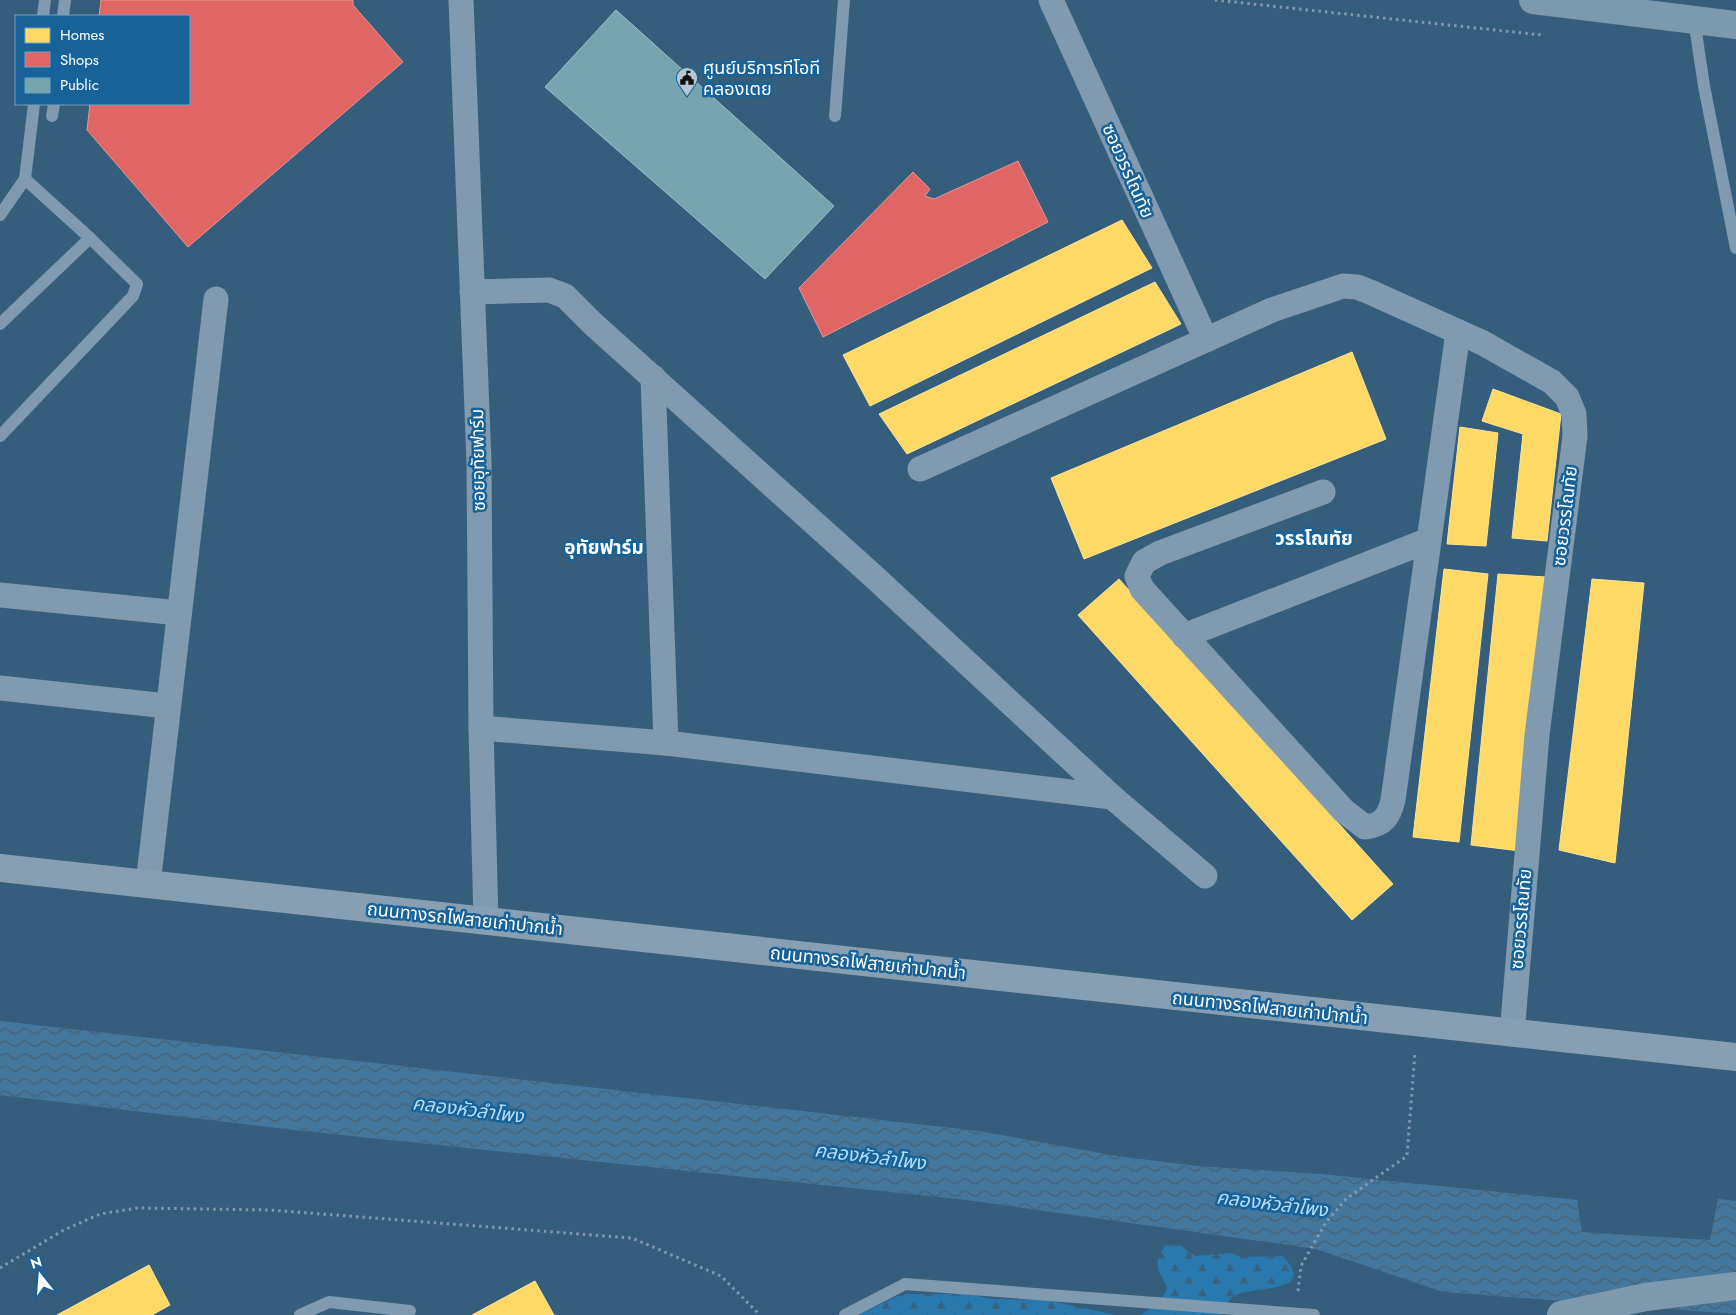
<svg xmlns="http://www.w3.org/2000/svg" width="1736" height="1315" font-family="Jost,'Noto Sans Thai',sans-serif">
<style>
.forest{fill:url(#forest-firs)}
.water{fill:url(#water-waves)}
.homes{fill:#ffd966;stroke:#ffe494}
.shops{fill:#e06666;stroke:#e99494}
.public{fill:#76a5af;stroke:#9fc0c7}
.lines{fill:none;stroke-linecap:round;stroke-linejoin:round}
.path{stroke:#809aaf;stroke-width:3;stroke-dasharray:2.5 4;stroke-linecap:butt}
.lane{stroke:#809aaf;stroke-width:12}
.street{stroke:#809aaf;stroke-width:25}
.secondary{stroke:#879fb3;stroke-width:28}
.primary{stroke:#7d99ad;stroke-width:28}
.highway{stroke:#7f9aad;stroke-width:28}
.labels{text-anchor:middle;stroke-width:5;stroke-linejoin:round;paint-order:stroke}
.poi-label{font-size:18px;fill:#fff;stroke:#18629a;text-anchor:start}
.street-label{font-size:18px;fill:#fff;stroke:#18629a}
.neighbourhood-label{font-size:19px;font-weight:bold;fill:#fff;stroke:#18629a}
.water-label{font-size:19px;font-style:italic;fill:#b9dff8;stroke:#18629a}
</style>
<defs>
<pattern id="forest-firs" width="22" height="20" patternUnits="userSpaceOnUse" patternTransform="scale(1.25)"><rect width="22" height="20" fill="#2978ae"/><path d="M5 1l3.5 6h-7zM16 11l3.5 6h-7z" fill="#3a627d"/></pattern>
<pattern id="water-waves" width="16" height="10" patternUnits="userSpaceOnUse" patternTransform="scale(1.25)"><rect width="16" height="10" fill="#44779d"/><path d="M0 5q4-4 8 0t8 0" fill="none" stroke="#485f70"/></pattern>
</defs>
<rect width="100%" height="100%" fill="#355e7d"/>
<g class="forest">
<path d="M1178,1244l17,12 35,-3 12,4 41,-1c36,39 -30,29 -49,40 -7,4 -10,12 -12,19h-81c11,-7 23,-15 26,-28 -9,-19 -15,-22 -2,-41z"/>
<polygon points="901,1294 970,1294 991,1299 1047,1300 1115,1315 859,1315"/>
</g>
<polygon class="water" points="0,1021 979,1131 1117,1156 1197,1166 1321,1174 1577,1200 1582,1232 1710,1240 1718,1199 1736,1201 1736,1314 1443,1292 1316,1249 967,1200 294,1130 0,1095"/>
<g class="homes">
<polygon points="1122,220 1152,268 870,406 843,355"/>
<polygon points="1155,282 1181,324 907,454 879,414"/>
<polygon points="1352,352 1386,439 1084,559 1051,478"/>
<polygon points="1493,389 1561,414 1547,541 1512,538 1523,434 1482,421"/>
<polygon points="1460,427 1498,433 1486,546 1447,544"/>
<polygon points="1444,569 1488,574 1459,842 1413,837"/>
<polygon points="1498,574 1546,577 1520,851 1471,845"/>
<polygon points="1119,579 1393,884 1352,920 1078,615"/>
<polygon points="1592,579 1644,583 1615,863 1559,850"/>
<polygon points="149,1265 170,1305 152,1315 57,1315"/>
<polygon points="535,1281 554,1315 472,1315"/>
</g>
<g class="shops">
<polygon points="101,0 353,0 353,5 403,62 188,247 87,130 90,104 189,104 189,16 99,16"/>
<polygon points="1018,161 1048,222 823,337 799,288 913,172 930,189 925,196 934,199"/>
</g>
<polygon class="public" points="616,10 834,206 765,279 545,87"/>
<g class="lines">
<g class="path">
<polyline points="1215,0 1542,35"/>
<polyline points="0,1268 62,1231 100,1214 138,1208 270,1210 632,1238 721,1276 760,1315"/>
<polyline points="1298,1291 1301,1266 1326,1222 1347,1198 1407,1156 1415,1052"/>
</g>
<g class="lane">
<polyline points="43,16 45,0"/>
<polyline points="63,16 65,0"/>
<polyline points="1694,19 1704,86 1736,248"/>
<polyline points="52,116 54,104"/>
<polyline points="835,116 844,0"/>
<polyline points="0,215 25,179 34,104"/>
<polyline points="0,324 90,238"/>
<polyline points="0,436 133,296 137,284 90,238 25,179"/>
<polyline points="300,1315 329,1302 410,1311"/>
<polyline points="845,1315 905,1284 1314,1315"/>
</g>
<g class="street">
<polyline points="461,0 479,462 481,728 486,921"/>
<polyline points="1051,0 1206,340"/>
<polyline points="472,292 549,290 565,296 592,323 871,574 1112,797 1205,876"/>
<polyline points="653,377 666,743"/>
<polyline points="920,469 1272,310 1343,286 1357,287 1370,292 1483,343 1552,382 1567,397 1574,414 1575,436 1537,735 1512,1034"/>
<path d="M1323,492l-163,61 -16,9 -7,14 5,13 202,222 21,16c18,-2 24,-10 28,-27l65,-468"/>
<polyline points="0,595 179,613"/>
<polyline points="1184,636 1429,540"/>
<polyline points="0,688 167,706"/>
<polyline points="481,728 666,743 1112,797"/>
<polyline points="148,884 216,299"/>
</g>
<polyline class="secondary" points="0,868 1736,1057"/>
<polyline class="primary" points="1533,0 1736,25"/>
<polyline class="highway" points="1561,1315 1646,1297 1736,1286"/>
</g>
<defs>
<g id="civic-pin" transform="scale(1.125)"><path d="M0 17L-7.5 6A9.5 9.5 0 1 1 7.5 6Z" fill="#b8c7d2" stroke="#18629a"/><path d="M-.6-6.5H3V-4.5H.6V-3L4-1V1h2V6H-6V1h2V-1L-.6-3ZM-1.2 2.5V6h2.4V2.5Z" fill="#111"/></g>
</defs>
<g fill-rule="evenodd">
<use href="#civic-pin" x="687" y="78"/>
</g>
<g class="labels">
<g class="poi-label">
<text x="703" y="74">ศูนย์บริการทีโอที<tspan x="703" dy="21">คลองเตย</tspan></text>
</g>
<g class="street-label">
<text transform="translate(1128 171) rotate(66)" y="6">ซอยวรรโณทัย</text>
<text transform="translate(478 460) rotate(-91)" y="6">ซอยอุทัยฟาร์ม</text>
<text transform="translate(1565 516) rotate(-83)" y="6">ซอยวรรโณทัย</text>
<text transform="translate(465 919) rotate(6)" y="6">ถนนทางรถไฟสายเก่าปากน้ำ</text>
<text transform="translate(1521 919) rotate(-85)" y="6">ซอยวรรโณทัย</text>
<text transform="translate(868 963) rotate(6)" y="6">ถนนทางรถไฟสายเก่าปากน้ำ</text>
<text transform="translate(1270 1008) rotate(6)" y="6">ถนนทางรถไฟสายเก่าปากน้ำ</text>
</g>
<g class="neighbourhood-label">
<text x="1314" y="545">วรรโณทัย</text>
<text x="604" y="554">อุทัยฟาร์ม</text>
</g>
<g class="water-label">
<text transform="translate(468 1109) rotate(7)" y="7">คลองหัวลำโพง</text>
<text transform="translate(870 1156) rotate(7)" y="7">คลองหัวลำโพง</text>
<text transform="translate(1272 1203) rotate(7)" y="7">คลองหัวลำโพง</text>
</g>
</g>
<rect x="15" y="15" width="175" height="90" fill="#18629a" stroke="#74a1c2"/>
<rect x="25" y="28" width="25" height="15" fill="#ffd966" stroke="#74a1c2"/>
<text x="60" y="40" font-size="15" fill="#ffffff">Homes</text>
<rect x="25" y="52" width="25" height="15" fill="#e06666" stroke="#74a1c2"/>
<text x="60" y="65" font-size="15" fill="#ffffff">Shops</text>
<rect x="25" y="78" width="25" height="15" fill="#76a5af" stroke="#74a1c2"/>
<text x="60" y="90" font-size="15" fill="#ffffff">Public</text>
<g transform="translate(40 1275) rotate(343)" stroke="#18629a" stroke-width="4" paint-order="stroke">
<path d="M0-4L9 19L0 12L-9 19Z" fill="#ffffff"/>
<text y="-8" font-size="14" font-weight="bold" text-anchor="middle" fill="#ffffff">N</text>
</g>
</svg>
